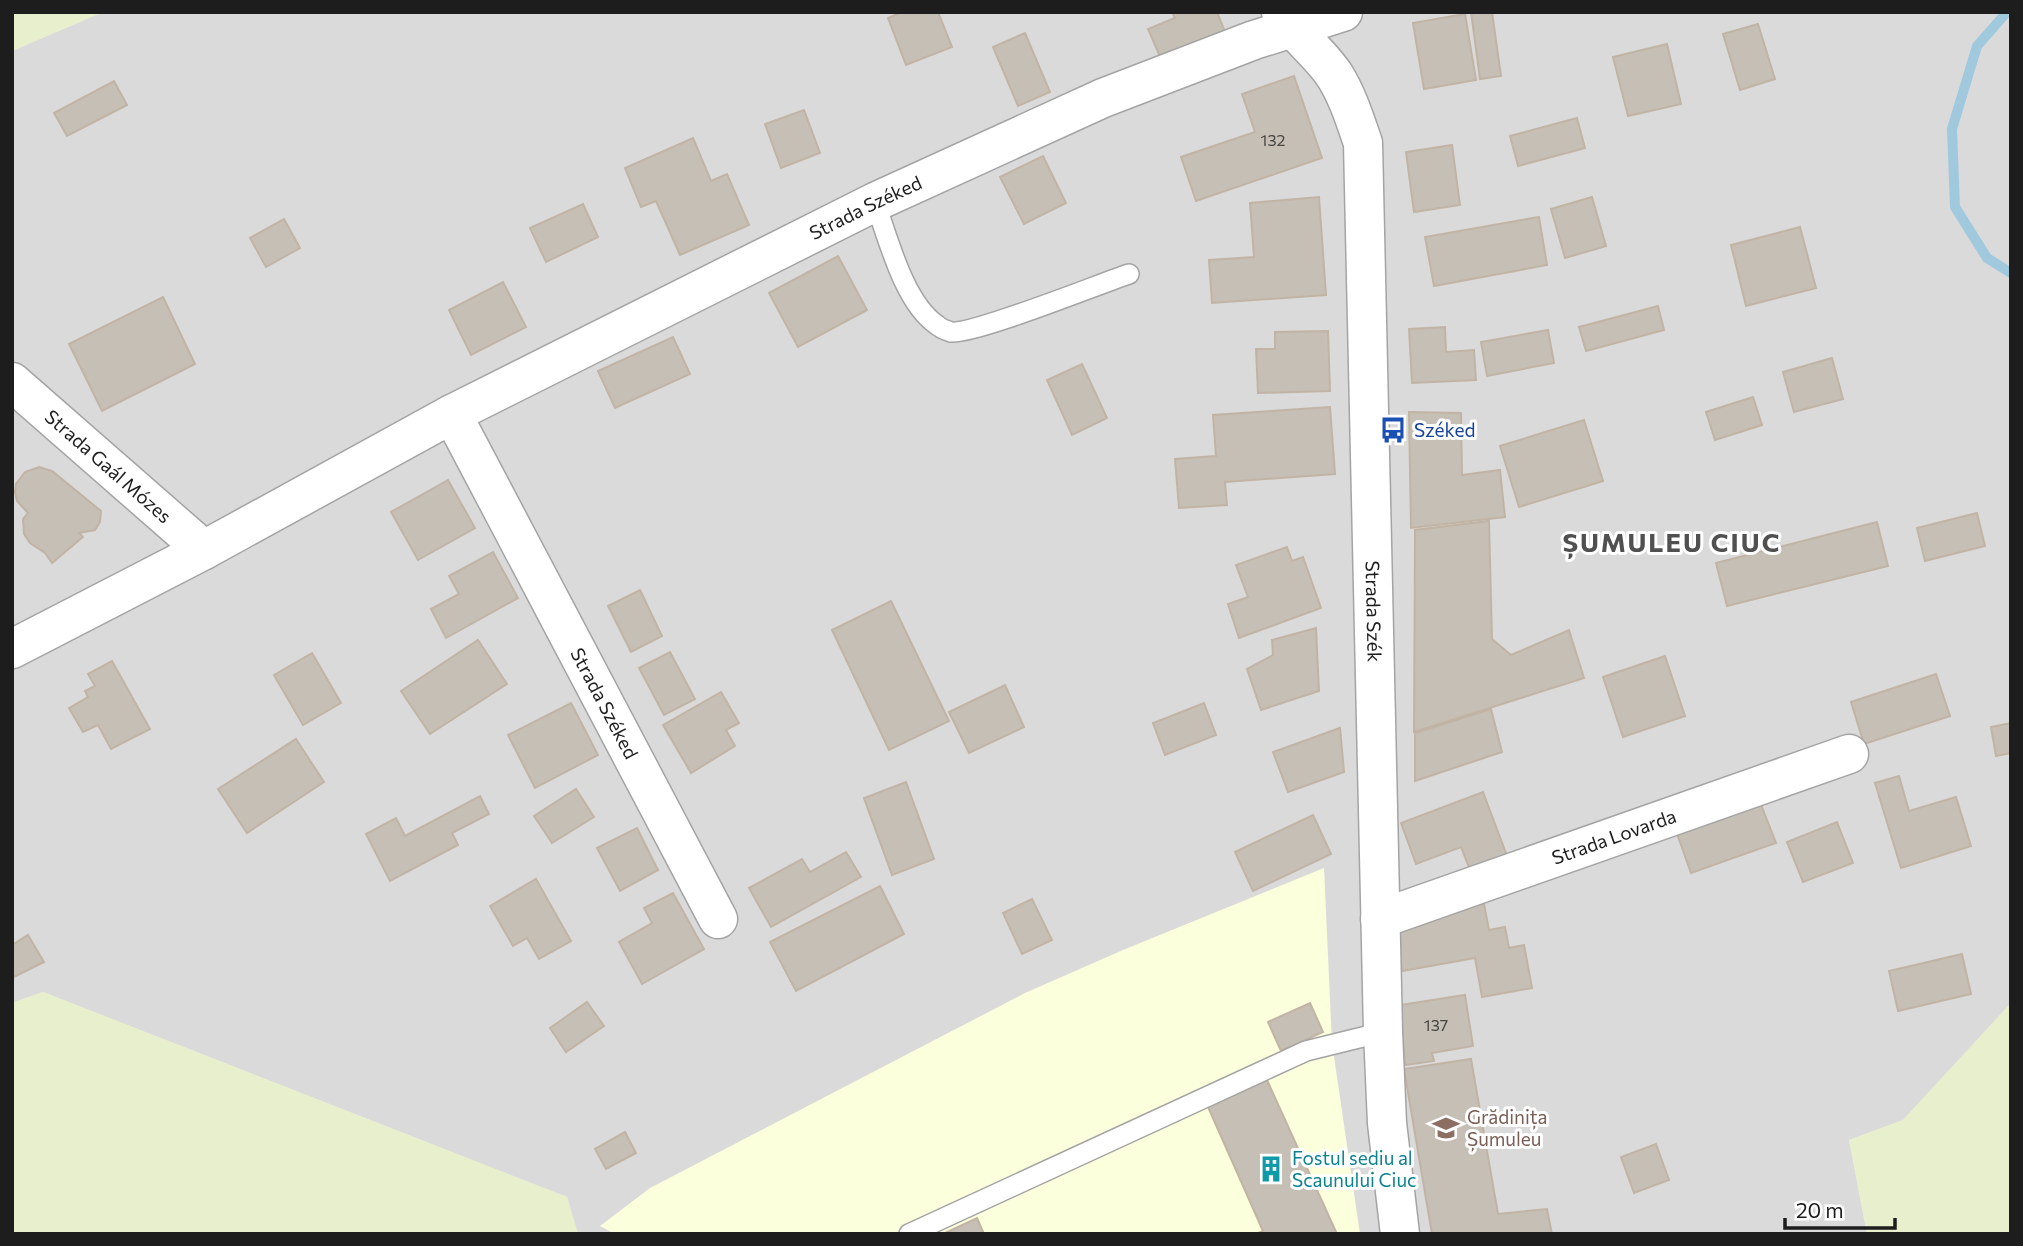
<svg xmlns="http://www.w3.org/2000/svg" width="2023" height="1246" font-family="Commissioner,sans-serif">
<style>
.residential{fill:#dbdada}
.education{fill:#fbffdb}
.farmland{fill:#e8efcc}
.lines{fill:none;stroke-linecap:round;stroke-linejoin:round}
.stream{stroke:#a0c9de;stroke-width:10}
.building{fill:#c6bfb5;stroke:#c1b4a4;stroke-width:2}
.service-casing{stroke:#a4a4a4;stroke-width:22}
.minor-casing{stroke:#a4a4a4;stroke-width:41}
.tertiary-casing{stroke:#a4a4a4;stroke-width:41}
.service{stroke:#fff;stroke-width:19}
.minor{stroke:#fff;stroke-width:38}
.tertiary{stroke:#fff;stroke-width:38}
.labels{text-anchor:middle;stroke-width:6;stroke-linejoin:round;paint-order:stroke}
.number-label{font-size:16px;fill:#474643}
.street-label{font-size:19px;fill:#1d1d1d;stroke:#fff}
.transit-label{font-size:19px;fill:#164399;stroke:#fff;text-anchor:start}
.education-label{font-size:19px;fill:#785e54;stroke:#fff;text-anchor:start}
.culture-label{font-size:19px;fill:#0d838f;stroke:#fff;text-anchor:start}
.district-label{font-size:26px;font-weight:bold;letter-spacing:2px;fill:#505050;stroke:#fff}
</style>
<rect width="100%" height="100%" fill="#efece2"/>
<polygon class="residential" points="103,12 2011,12 2011,1003 1903,1120 1849,1140 1867,1234 578,1234 567,1197 43,992 12,1003 12,51"/>
<polygon class="education" points="1324,868 1332,1043 1360,1234 615,1234 600,1226 650,1188 1025,993 1123,950"/>
<g class="farmland">
<polygon points="12,12 103,12 12,51"/>
<polygon points="43,992 567,1197 578,1234 12,1234 12,1003"/>
<polygon points="2011,1003 2011,1234 1867,1234 1849,1140 1903,1120"/>
</g>
<g class="lines">
<polyline class="stream" points="2007,12 1977,46 1952,129 1955,207 1987,258 2011,273"/>
</g>
<g class="building">
<polygon points="902,12 938,12 952,47 906,65 888,18"/>
<polygon points="1172,12 1217,12 1225,32 1161,59 1148,29 1175,18"/>
<polygon points="1471,12 1492,12 1501,76 1480,79"/>
<polygon points="1465,14 1476,80 1424,89 1413,23"/>
<polygon points="1758,24 1775,79 1740,90 1723,34"/>
<polygon points="1025,33 1050,92 1018,106 993,47"/>
<polygon points="1667,44 1681,104 1628,116 1613,57"/>
<polygon points="1294,76 1322,158 1196,201 1181,157 1255,132 1242,94"/>
<polygon points="114,81 127,105 67,136 54,113"/>
<polygon points="804,110 820,153 781,168 765,124"/>
<polygon points="1577,118 1585,148 1518,166 1510,136"/>
<polygon points="693,138 711,181 727,174 749,225 680,255 656,201 641,207 625,168"/>
<polygon points="1452,145 1460,205 1414,212 1406,152"/>
<polygon points="1043,156 1066,203 1024,224 1000,177"/>
<polygon points="1319,197 1326,295 1212,303 1209,260 1254,257 1250,203"/>
<polygon points="1592,197 1606,246 1565,258 1551,209"/>
<polygon points="583,204 598,237 546,262 530,228"/>
<polygon points="1539,217 1547,265 1434,286 1425,237"/>
<polygon points="284,219 300,248 266,267 250,238"/>
<polygon points="1800,227 1816,288 1746,306 1731,245"/>
<polygon points="838,256 867,310 798,347 769,293"/>
<polygon points="503,282 526,327 471,355 449,310"/>
<polygon points="163,297 195,364 102,411 69,344"/>
<polygon points="1658,306 1664,330 1586,351 1579,327"/>
<polygon points="1445,327 1446,352 1474,350 1476,380 1412,383 1409,329"/>
<polygon points="1548,330 1554,363 1487,376 1481,342"/>
<polygon points="1328,331 1330,391 1258,393 1256,349 1275,349 1275,332"/>
<polygon points="673,337 690,374 615,408 598,371"/>
<polygon points="1832,358 1843,399 1794,412 1783,372"/>
<polygon points="1082,364 1107,418 1072,435 1047,380"/>
<polygon points="1753,397 1762,425 1715,440 1706,412"/>
<polygon points="1330,407 1335,474 1225,482 1227,505 1179,508 1175,459 1216,456 1213,415"/>
<polygon points="1409,412 1461,413 1462,475 1500,470 1505,517 1411,528"/>
<polygon points="1584,420 1603,481 1519,507 1500,446"/>
<polygon points="39,467 52,471 101,511 100,522 95,530 79,533 83,537 52,563 45,553 30,543 24,534 23,519 28,513 17,501 15,492 16,484 25,472"/>
<polygon points="448,480 475,528 418,560 391,512"/>
<polygon points="1977,513 1985,546 1925,561 1917,528"/>
<polygon points="1489,521 1492,639 1511,655 1569,630 1584,678 1414,732 1415,530"/>
<polygon points="1877,522 1888,566 1727,606 1716,563"/>
<polygon points="1287,547 1292,561 1303,557 1321,608 1239,638 1228,604 1248,597 1236,565"/>
<polygon points="493,552 518,598 446,638 431,609 459,594 449,576"/>
<polygon points="640,590 662,636 631,652 608,606"/>
<polygon points="891,601 949,721 889,750 832,630"/>
<polygon points="1316,628 1319,691 1261,710 1247,669 1273,655 1272,640"/>
<polygon points="478,640 507,684 430,734 401,691"/>
<polygon points="670,652 695,699 664,715 639,668"/>
<polygon points="312,653 341,703 303,725 274,675"/>
<polygon points="1665,656 1685,716 1623,737 1603,677"/>
<polygon points="112,661 150,729 111,749 98,725 83,732 69,708 88,697 85,691 95,686 88,674"/>
<polygon points="1936,674 1950,716 1864,744 1851,702"/>
<polygon points="1005,685 1024,727 969,753 949,712"/>
<polygon points="721,692 739,723 726,730 735,746 691,773 663,725"/>
<polygon points="571,703 598,755 535,788 508,735"/>
<polygon points="1204,703 1216,735 1165,755 1153,723"/>
<polygon points="1491,709 1502,752 1415,781 1415,733"/>
<polygon points="2011,723 2011,753 1996,756 1991,727"/>
<polygon points="1340,728 1344,772 1288,792 1273,752"/>
<polygon points="296,739 324,782 247,833 218,789"/>
<polygon points="1899,776 1909,811 1956,797 1971,846 1901,868 1875,783"/>
<polygon points="906,782 934,859 892,875 864,798"/>
<polygon points="576,789 594,817 552,843 534,816"/>
<polygon points="1483,792 1507,856 1470,870 1461,847 1416,864 1401,823"/>
<polygon points="480,796 489,814 452,833 458,845 390,881 366,834 396,818 405,836"/>
<polygon points="1758,797 1776,843 1691,873 1675,828"/>
<polygon points="1313,815 1331,854 1253,891 1235,852"/>
<polygon points="1837,822 1853,863 1803,882 1787,842"/>
<polygon points="637,828 658,870 620,891 597,848"/>
<polygon points="846,852 861,877 771,927 749,888 802,859 810,872"/>
<polygon points="536,879 571,941 539,959 527,938 513,946 490,906"/>
<polygon points="880,886 904,934 796,991 770,942"/>
<polygon points="673,893 704,949 642,984 619,942 652,923 644,908"/>
<polygon points="1032,899 1052,940 1022,954 1003,913"/>
<polygon points="1484,904 1489,930 1505,927 1509,948 1524,945 1532,988 1482,997 1475,958 1402,971 1393,921"/>
<polygon points="28,935 44,962 12,978 12,945"/>
<polygon points="1962,954 1971,994 1898,1011 1889,971"/>
<polygon points="1465,995 1473,1046 1432,1053 1434,1061 1405,1065 1400,1005"/>
<polygon points="587,1002 604,1026 566,1052 550,1028"/>
<polygon points="1310,1003 1323,1032 1281,1051 1268,1022"/>
<polygon points="1471,1059 1498,1214 1547,1209 1552,1234 1432,1234 1404,1069"/>
<polygon points="1267,1080 1337,1234 1256,1234 1263,1231 1208,1107"/>
<polygon points="625,1132 636,1153 606,1169 595,1149"/>
<polygon points="1656,1144 1669,1180 1634,1193 1621,1157"/>
<polygon points="977,1218 984,1234 943,1234"/>
</g>
<g class="lines">
<g class="service-casing">
<g id="service">
<path d="M875,202c13,36 29,101 62,123 3,3 11,6 14,7 22,3 148,-48 178,-58"/>
<polyline points="909,1234 1306,1051 1383,1032"/>
</g>
</g>
<g class="minor-casing">
<g id="minor">
<path id="s1" d="M12,382l192,168"/>
<path id="s2" d="M452,414l266,505"/>
<path id="s3" d="M12,649l192,-99 248,-136 423,-212 228,-104 151,-58 89,-28"/>
<path id="s4" d="M1380,919l469,-165"/>
</g>
</g>
<g class="tertiary-casing">
<g id="tertiary">
<path id="s5" d="M1281,12c15,24 39,41 54,64 13,21 20,44 28,67l20,889 4,91 13,111"/>
</g>
</g>
<use href="#service" class="service"/>
<use href="#minor" class="minor"/>
<use href="#tertiary" class="tertiary"/>
</g>
<defs>
<g id="bus-bare" transform="scale(2.1)"><path d="M-5-6H5V4H4V6H2V4H-2V6H-4V4H-5ZM-3.5-4V0h7V-4ZM-3.5 1.2v1.5H-2V1.2ZM2 1.2v1.5H3.5V1.2Z" fill="#1a4fb4" stroke="#fff" stroke-width="2.5" paint-order="stroke"/></g>
<g id="school-bare" transform="scale(2.1)"><path d="M0-5L7-2L0 1L-7-2ZM-4 1L0 2.5L4 1V4Q0 6-4 4Z" fill="#8d6e63" stroke="#fff" stroke-width="2.5" paint-order="stroke"/></g>
<g id="building-bare" transform="scale(2.1)"><path d="M-4-6H4V6H1V3H-1V6H-4ZM-2.5-4.3h1.7v1.8h-1.7ZM.8-4.3h1.7v1.8H.8ZM-2.5-1h1.7V.8h-1.7ZM.8-1h1.7V.8H.8Z" fill="#0f9aa8" stroke="#fff" stroke-width="2.5" paint-order="stroke"/></g>
</defs>
<g fill-rule="evenodd">
<use href="#bus-bare" x="1393" y="430"/>
<use href="#school-bare" x="1446" y="1128"/>
<use href="#building-bare" x="1271" y="1169"/>
</g>
<g class="labels">
<g class="number-label">
<text x="1273" y="146">132</text>
<text x="1436" y="1031">137</text>
</g>
<g class="street-label">
<text dy="7" stroke="none"><textPath href="#s3" startOffset="961">Strada Széked</textPath></text>
<text dy="7" stroke="none"><textPath href="#s1" startOffset="128">Strada Gaál Mózes</textPath></text>
<text dy="7" stroke="none"><textPath href="#s5" startOffset="625">Strada Szék</textPath></text>
<text dy="7" stroke="none"><textPath href="#s2" startOffset="327">Strada Széked</textPath></text>
<text dy="7" stroke="none"><textPath href="#s4" startOffset="248">Strada Lovarda</textPath></text>
</g>
<g class="transit-label">
<text x="1414" y="437">Széked</text>
</g>
<g class="education-label">
<text x="1467" y="1124">Grădinița<tspan x="1467" dy="22">Șumuleu</tspan></text>
</g>
<g class="culture-label">
<text x="1292" y="1165">Fostul sediu al<tspan x="1292" dy="22">Scaunului Ciuc</tspan></text>
</g>
<g class="district-label">
<text x="1672" y="552">ȘUMULEU CIUC</text>
</g>
</g>
<rect width="2023" height="1246" fill="none" stroke="#1d1d1d" stroke-width="28"/>
<path d="M1785 1218v10h110v-10" fill="none" stroke="#1d1d1d" stroke-width="3.5"/>
<text x="1796" y="1218" font-size="21" fill="#1d1d1d" stroke="#ffffff" stroke-width="5" paint-order="stroke">20 m</text>
</svg>
